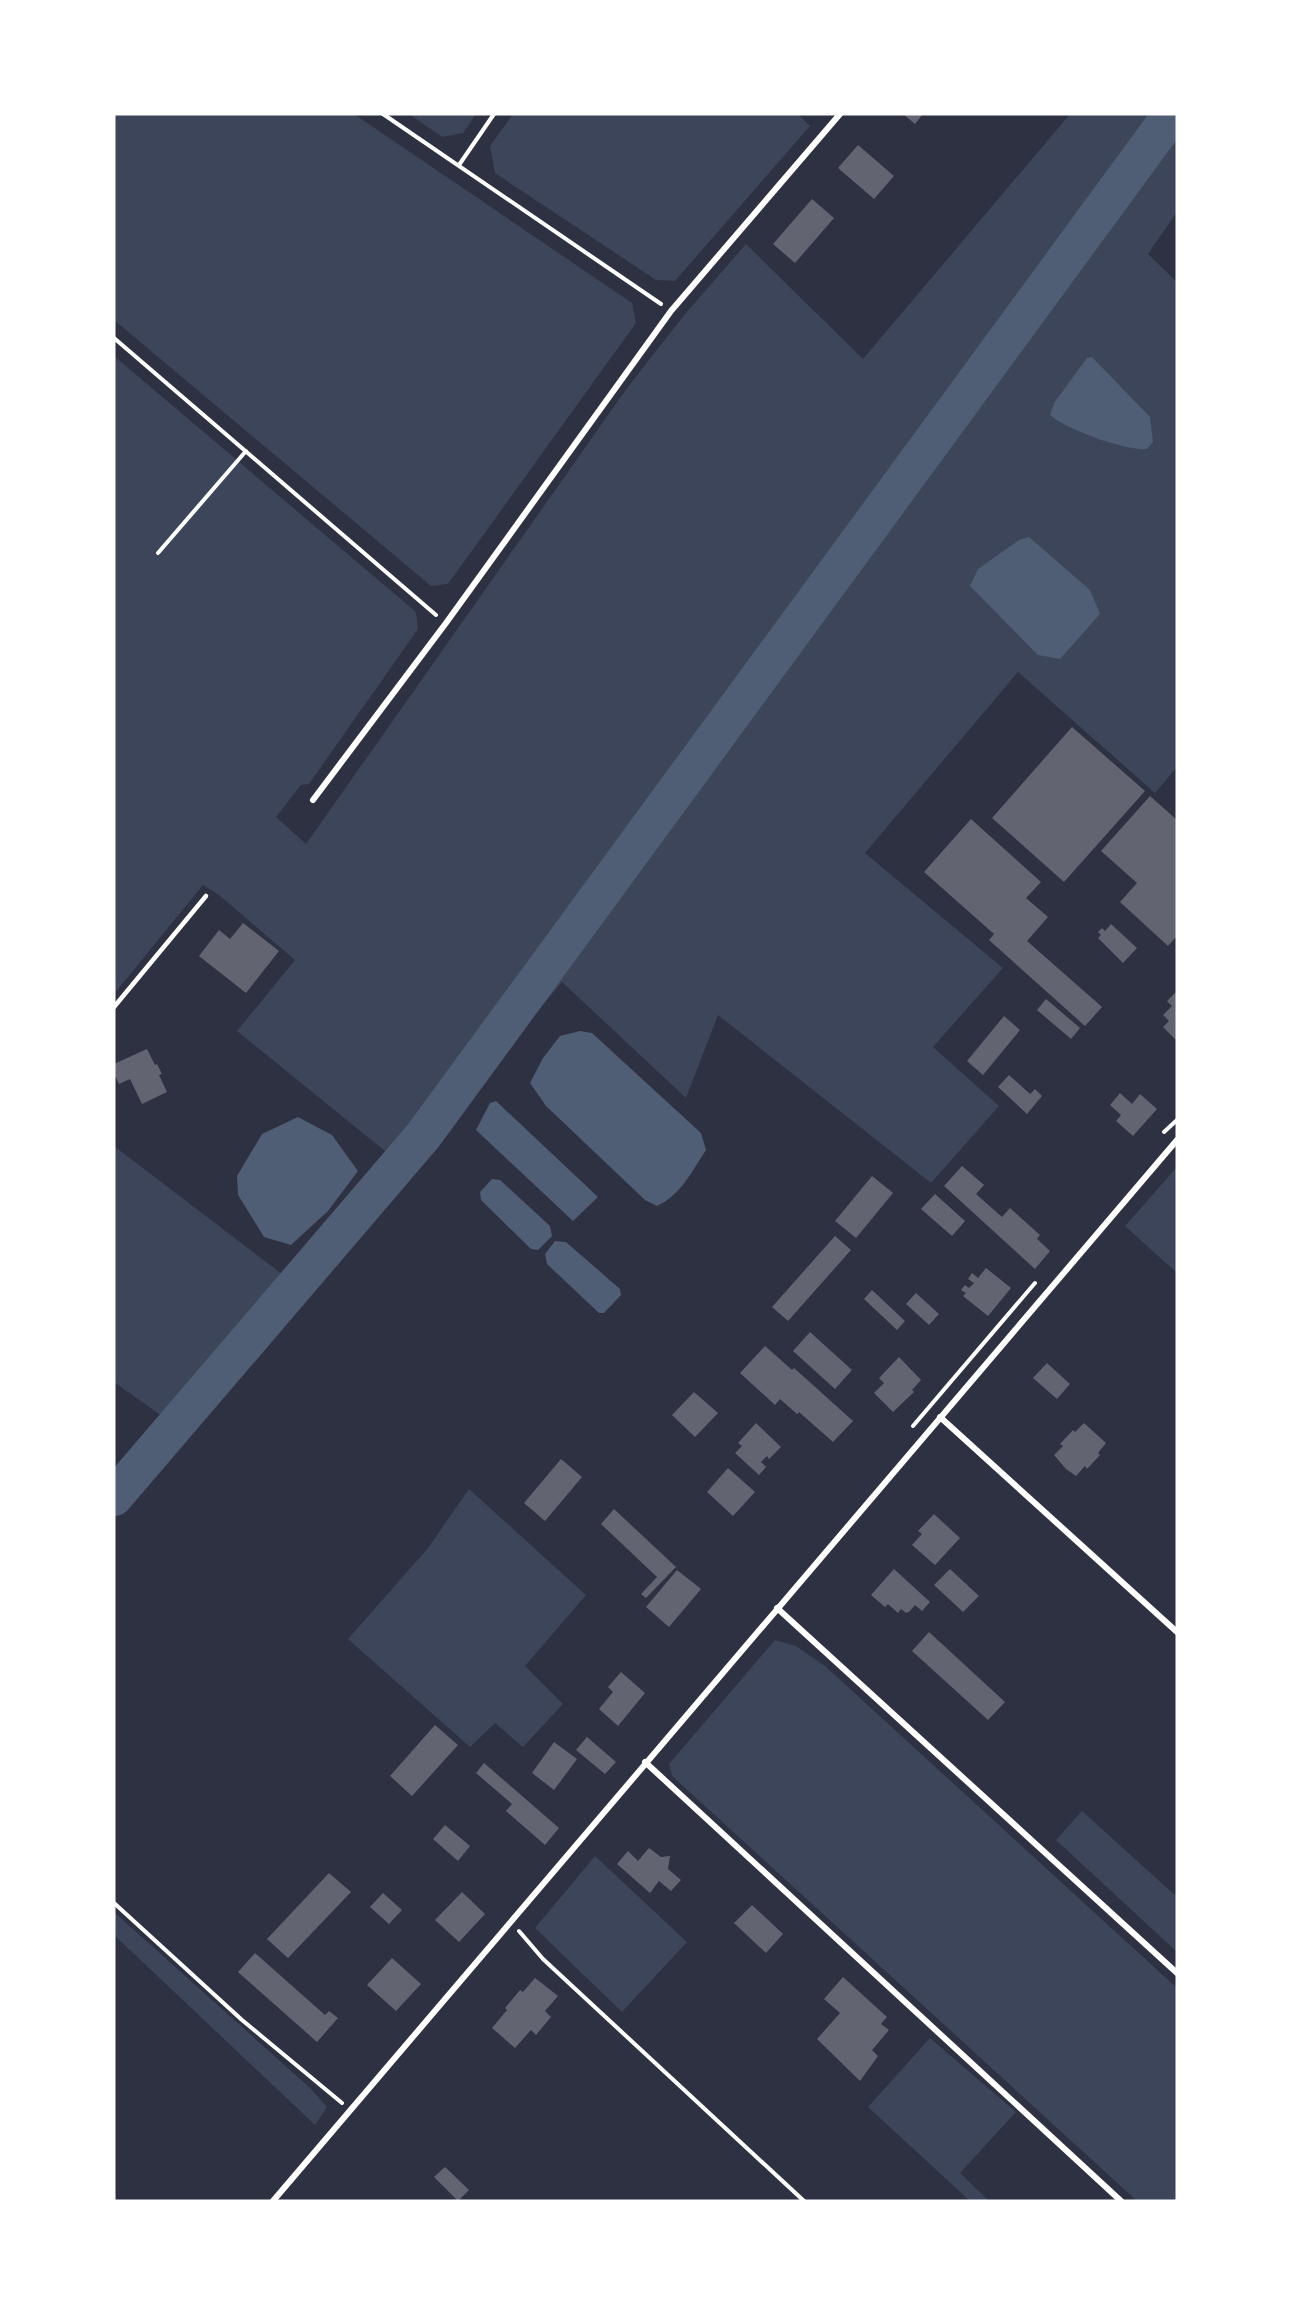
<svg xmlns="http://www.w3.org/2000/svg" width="1291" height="2315" font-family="Signika,sans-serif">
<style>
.green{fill:#3c4559}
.water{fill:#4f5d75}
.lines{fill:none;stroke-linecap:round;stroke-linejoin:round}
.river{stroke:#4f5d75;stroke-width:38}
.building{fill:#626471}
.path{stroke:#fff;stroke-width:4}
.service{stroke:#fff;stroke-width:4.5}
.minor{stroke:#fff;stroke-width:6}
</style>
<rect width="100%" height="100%" fill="#2d3142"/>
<path class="green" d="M 114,114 L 354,114 L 632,303 L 636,323 L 448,584 L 431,586 L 114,320 Z
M 409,114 L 476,114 L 463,133 L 442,137 Z
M 513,114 L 798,114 L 810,126 L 675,281 L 656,280 L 495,173 L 490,146 Z
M 1070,114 L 1177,114 L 1177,212 L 1148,254 L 1177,282 L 1177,767 L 1155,793 L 1018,672 L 865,853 L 1003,968 L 933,1047 L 999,1106 L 931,1183 L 718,1015 L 686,1098 L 562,982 L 422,1151 L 114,1512 L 114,1480 L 166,1419 L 114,1382 L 114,1146 L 286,1277 L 391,1156 L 237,1031 L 295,960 L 219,895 L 203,885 L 114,994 L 114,356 L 416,612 L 418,629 L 309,784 L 301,785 L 276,817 L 306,844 L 627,388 L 685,314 L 746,244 L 863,359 Z
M 1177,1167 L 1177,1273 L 1125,1226 Z
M 469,1489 L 586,1595 L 525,1666 L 563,1704 L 523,1747 L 495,1723 L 470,1747 L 348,1639 L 428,1548 Z
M 775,1640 L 796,1646 L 825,1666 L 1177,1988 L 1177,2201 L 1137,2201 L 672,1776 L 669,1764 Z
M 1082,1811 L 1177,1897 L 1177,1952 L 1056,1840 Z
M 595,1856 L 687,1942 L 622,2012 L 535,1928 Z
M 114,1912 L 309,2087 L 327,2107 L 315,2125 L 114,1935 Z
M 930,2038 L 1016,2112 L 960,2173 L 989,2201 L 970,2201 L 868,2107 Z"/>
<path class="water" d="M 1092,357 L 1150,417 L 1153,442 L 1147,449 C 1126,451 1067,430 1050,415 L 1054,403 L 1087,358 Z
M 1029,537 L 1090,590 L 1100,614 L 1060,659 L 1038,655 L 970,586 L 978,569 L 1019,540 Z
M 580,1031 L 592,1033 L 701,1133 L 706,1150 C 692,1171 681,1195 657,1206 L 645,1200 L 546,1106 L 530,1083 L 543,1058 L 560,1036 Z
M 496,1101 L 598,1197 L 573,1221 L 476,1130 L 490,1103 Z
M 298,1117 L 332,1135 L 358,1171 L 328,1211 L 291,1245 L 264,1237 L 238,1195 L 237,1176 L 262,1134 Z
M 492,1179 L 500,1180 L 550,1226 L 552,1236 L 538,1250 L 531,1249 L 481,1200 L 480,1192 Z
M 555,1241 L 566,1242 L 620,1289 L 621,1295 L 604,1313 L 599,1313 L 547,1264 L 545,1254 Z"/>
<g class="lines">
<path class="river" d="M 114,1497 L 423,1136 L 1172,114"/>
</g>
<path class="building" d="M 903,114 L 923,114 L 915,124 Z
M 858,145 L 894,176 L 874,199 L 838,168 Z
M 812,199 L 834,218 L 795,263 L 773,244 Z
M 1072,727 L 1145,791 L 1064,882 L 992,818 Z
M 1150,796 L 1177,820 L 1177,936 L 1168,946 L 1120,902 L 1137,883 L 1101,851 Z
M 971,819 L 1041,882 L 1026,898 L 1048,917 L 1027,941 L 1102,1007 L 1085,1026 L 989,940 L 994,934 L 924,872 Z
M 243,923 L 279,951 L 246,993 L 199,956 L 219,930 L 230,939 Z
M 1111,924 L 1137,948 L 1123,963 L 1098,938 L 1101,935 L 1098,932 L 1102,928 L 1105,931 Z
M 1177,991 L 1177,1041 L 1163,1027 L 1169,1021 L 1163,1015 L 1172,1006 L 1167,1001 Z
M 1046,999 L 1080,1028 L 1071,1039 L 1037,1010 Z
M 1004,1016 L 1020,1030 L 983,1075 L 967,1061 Z
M 147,1049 L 155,1065 L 157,1064 L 162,1074 L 159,1075 L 167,1092 L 142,1104 L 130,1079 L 119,1084 L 114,1073 L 114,1064 Z
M 1009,1075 L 1030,1094 L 1035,1089 L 1042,1096 L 1027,1114 L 998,1087 Z
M 1120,1093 L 1132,1104 L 1140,1094 L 1157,1109 L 1133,1136 L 1116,1121 L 1121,1115 L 1110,1105 Z
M 962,1166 L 984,1185 L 976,1194 L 1002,1217 L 1010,1208 L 1040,1235 L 1037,1239 L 1050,1251 L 1035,1269 L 944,1186 Z
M 872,1176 L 893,1193 L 856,1238 L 835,1221 Z
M 935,1194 L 965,1221 L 952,1236 L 921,1209 Z
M 835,1236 L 851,1250 L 788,1321 L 772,1307 Z
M 986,1268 L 1011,1288 L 988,1316 L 963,1296 L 966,1293 L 961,1290 L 965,1285 L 969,1288 L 974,1283 L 968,1279 L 972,1273 L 978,1278 Z
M 872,1290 L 905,1321 L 897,1330 L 864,1299 Z
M 916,1293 L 939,1314 L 929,1325 L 906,1304 Z
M 810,1332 L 852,1370 L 835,1389 L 793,1351 Z
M 765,1346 L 792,1370 L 794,1368 L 853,1421 L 833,1442 L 799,1412 L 797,1414 L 780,1399 L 775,1405 L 740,1373 Z
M 899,1357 L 921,1380 L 912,1390 L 914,1392 L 893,1412 L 874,1393 L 884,1383 L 879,1378 Z
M 1047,1363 L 1070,1384 L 1057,1399 L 1033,1378 Z
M 694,1392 L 718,1413 L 695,1437 L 672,1415 Z
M 756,1423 L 781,1447 L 769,1459 L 767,1456 L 761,1462 L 766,1467 L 759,1475 L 735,1453 L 742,1446 L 738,1443 Z
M 1084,1423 L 1106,1443 L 1098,1453 L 1100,1455 L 1087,1469 L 1085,1466 L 1076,1476 L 1066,1469 L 1054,1455 L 1063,1446 L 1060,1444 L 1073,1430 L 1075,1432 Z
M 561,1459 L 582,1477 L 545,1521 L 524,1503 Z
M 728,1468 L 755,1492 L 733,1516 L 707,1492 Z
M 614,1509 L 676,1567 L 646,1598 L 641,1594 L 657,1577 L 601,1524 Z
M 934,1514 L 960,1538 L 935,1565 L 912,1545 L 922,1534 L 918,1531 Z
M 894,1569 L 930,1602 L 922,1611 L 915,1605 L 910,1611 L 906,1613 L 901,1609 L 898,1613 L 888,1604 L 885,1607 L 871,1595 Z
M 950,1569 L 979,1596 L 963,1612 L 934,1585 Z
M 677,1570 L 701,1589 L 669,1627 L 646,1607 Z
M 929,1632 L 1005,1702 L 988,1720 L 912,1651 Z
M 621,1672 L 645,1693 L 618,1726 L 599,1709 L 613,1692 L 608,1687 Z
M 435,1725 L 458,1745 L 412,1796 L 390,1776 Z
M 587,1737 L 616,1762 L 605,1774 L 576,1750 Z
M 554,1742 L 577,1759 L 554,1790 L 532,1773 Z
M 484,1763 L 559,1828 L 545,1845 L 506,1811 L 512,1804 L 476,1773 Z
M 445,1825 L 470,1846 L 458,1861 L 433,1839 Z
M 649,1848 L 661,1857 L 670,1856 L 668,1869 L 681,1880 L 671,1891 L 659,1881 L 650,1893 L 617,1864 L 628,1851 L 638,1861 Z
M 329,1873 L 351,1892 L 288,1958 L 267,1939 Z
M 462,1892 L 485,1914 L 459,1942 L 435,1920 Z
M 383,1893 L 402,1910 L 389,1924 L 370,1907 Z
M 752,1905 L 783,1934 L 766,1953 L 734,1923 Z
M 255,1953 L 325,2015 L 329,2011 L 338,2018 L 317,2042 L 238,1972 Z
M 392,1958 L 421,1984 L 396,2011 L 367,1985 Z
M 843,1977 L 887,2017 L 881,2024 L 889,2030 L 872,2050 L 878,2056 L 860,2081 L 817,2039 L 840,2013 L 824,1999 Z
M 535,1978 L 558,1996 L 545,2011 L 551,2017 L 536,2035 L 531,2030 L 515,2048 L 492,2028 L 507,2010 L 505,2008 L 520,1990 L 523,1992 Z
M 445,2167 L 469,2190 L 458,2201 L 434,2177 Z"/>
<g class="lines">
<path class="path" d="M 383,114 L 661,304
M 459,165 L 494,114
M 114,338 L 436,615
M 158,553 L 246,451
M 1164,1132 L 1177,1120
M 913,1426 L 1035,1283
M 114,1903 L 242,2020 L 342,2103
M 519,1931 L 543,1959 L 804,2201"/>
<path class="service" d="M 114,1007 L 206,896"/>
<path class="minor" d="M 313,800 L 446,623 L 671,311 L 840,114
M 940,1417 L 1177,1632
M 777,1608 L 1177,1973
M 645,1762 L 1121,2201
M 273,2201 L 1177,1140"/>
</g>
<rect width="1291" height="2315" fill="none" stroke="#ffffff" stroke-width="231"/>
</svg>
